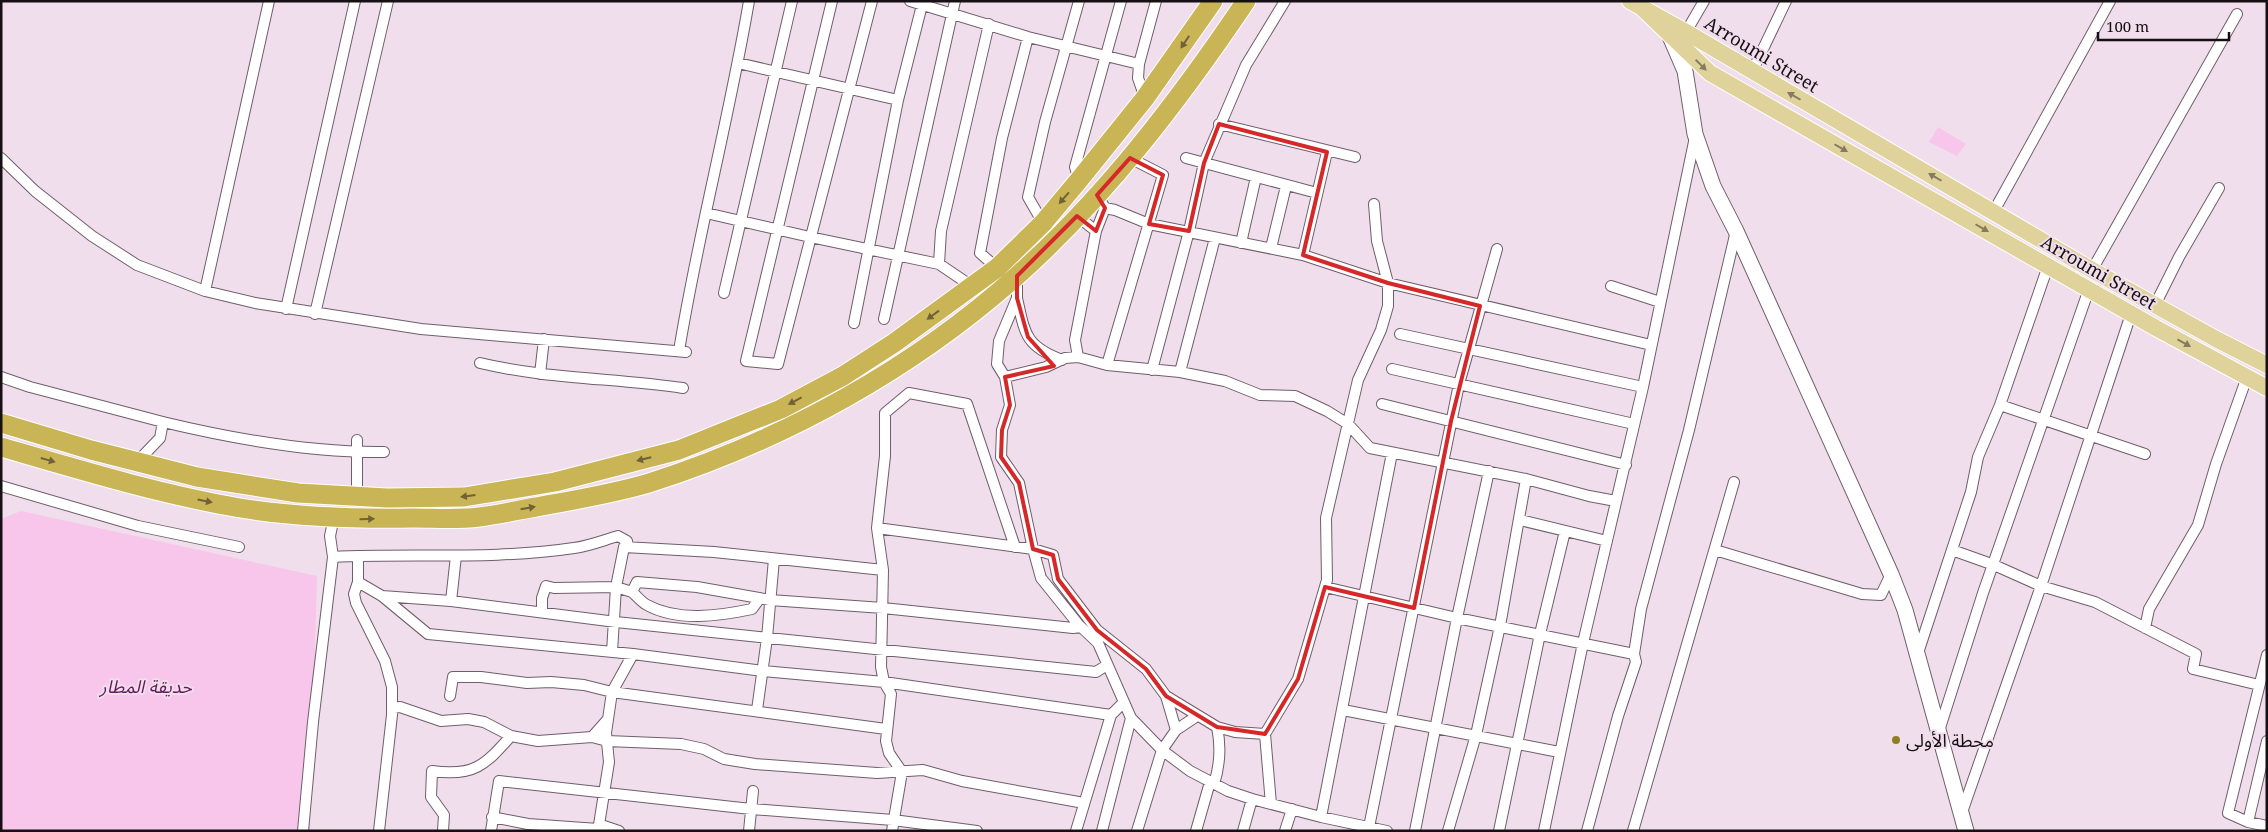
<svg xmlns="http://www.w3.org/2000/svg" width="2268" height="832" font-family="'Noto Serif','Noto Sans Arabic',serif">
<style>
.green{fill:#f8c5eb}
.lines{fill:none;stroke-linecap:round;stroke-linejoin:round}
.street-casing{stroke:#6f5e6a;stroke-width:12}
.secondary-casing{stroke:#6f5e6a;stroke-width:17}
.primary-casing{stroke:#fff;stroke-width:18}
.highway-casing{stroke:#fff;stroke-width:21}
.street{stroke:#fff;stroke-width:10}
.secondary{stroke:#fff;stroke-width:15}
.primary{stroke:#dfd29a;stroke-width:16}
.highway{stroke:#c9b456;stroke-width:19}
.oneway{fill:#706236}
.oneway2{fill:#857b5e}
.marked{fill:none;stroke:#d62828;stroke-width:4;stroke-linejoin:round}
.poi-dot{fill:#8f7d23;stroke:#f1deec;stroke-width:2}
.labels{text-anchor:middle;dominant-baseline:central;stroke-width:4;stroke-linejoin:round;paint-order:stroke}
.street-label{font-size:18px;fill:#161015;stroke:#f1deec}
.park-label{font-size:18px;font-style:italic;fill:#651a58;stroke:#f1deec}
.poi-label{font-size:18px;fill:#161015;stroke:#f1deec;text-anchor:start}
</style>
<rect width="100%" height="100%" fill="#f1deec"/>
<path class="green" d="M 1938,127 L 1966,144 L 1957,156 L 1929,142 Z
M 21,511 L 317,576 L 310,831 L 1,831 L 1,519 Z"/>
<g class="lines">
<g class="street-casing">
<path id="street" d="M 832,1 L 746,361 L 778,364 L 872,1
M 910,1 L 1028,37 L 1139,64
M 1686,32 L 1704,1
M 738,63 L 898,100
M 1752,72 L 1786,1
M 1145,98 L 1138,78 L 1139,64 L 1156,1
M 1219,124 L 1355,157
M 1,158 L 35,191 L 92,236 L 137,265 L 205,291 L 255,303 L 421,329 L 686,352
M 1186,158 L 1317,193
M 1079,180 L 1075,167 L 1121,1
M 1097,195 L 1105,208 L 1115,210 L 1149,224 L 1303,255 L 1388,283 L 1651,345
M 1994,211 L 2110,1
M 706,213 L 810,237 L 939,264 L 973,287
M 1077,216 L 1096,231 L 1075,340 L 1078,357
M 1043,223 L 1028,197 L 1045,122 L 1079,1
M 1096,231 L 1105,208
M 1241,243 L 1256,177
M 1271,248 L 1286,186
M 1303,255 L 1327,152
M 939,264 L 941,231 L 989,24
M 997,268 L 980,253 L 1002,138 L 1028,37
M 2092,270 L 2237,14
M 1017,276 L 1017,298 L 999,341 L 997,364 L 1005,377 L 1010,405 L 1002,430 L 1001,457 L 1019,483 L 1033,549 L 1041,578 L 1078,624 L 1098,643 L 1131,718 L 1162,750 L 1190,771 L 1228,791 L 1252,799 L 1321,817 L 1387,831
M 1611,286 L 1660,302
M 205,291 L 269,1
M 724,293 L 792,1
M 1017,298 C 1025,334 1025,346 1062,360
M 2155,305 L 2179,257 L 2219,188
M 286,309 L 355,1
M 315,314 L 388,1
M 884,319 L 955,1
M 854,323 L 898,100 L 923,1
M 1400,334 L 1643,387
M 679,351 C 698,234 729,119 749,1
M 480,363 C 547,379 615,378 683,388
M 1107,365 L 1163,175 L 1130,158
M 1392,369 L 1634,424
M 1152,370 L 1189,231 L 1204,163 L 1246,65 L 1285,1
M 1180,372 L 1215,238
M 540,374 L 544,339
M 1,377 L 30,387 L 163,422
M 1005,377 L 1046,367 L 1065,358 L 1078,357 L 1107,365 L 1180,372 L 1225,381 L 1260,395 L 1295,396 L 1327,411 L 1348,424 L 1370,448 L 1526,479 L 1589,496 L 1616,501
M 1382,404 L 1626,465
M 2000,405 L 2145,454
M 137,462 L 160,438 L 163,422 C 234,439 310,453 384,452
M 1,486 L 138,526 L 239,547
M 357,496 L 357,440
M 334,517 L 330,536 L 333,557 C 413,553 494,560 574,548 C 589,546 604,540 618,536 L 627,541 L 628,547
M 1520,520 L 1607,541
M 877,528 L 1033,549 L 1053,555 L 1058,579 L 1097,630 L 1146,669 L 1166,696 L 1217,727 L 1235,732 L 1265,734
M 1715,550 L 1862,594 L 1881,595 L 1891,574
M 1952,550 L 1994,565 L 2041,586 L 2095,602 L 2196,654 L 2193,669 L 2259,685
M 358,556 L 358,582 L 382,596 L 451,601 L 616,622 L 1096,672 L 1107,665
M 358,582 L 354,594 L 356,603 L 385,661 L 392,687 L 392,715 L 379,831
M 1325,587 L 1457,618 L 1634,654
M 632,592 C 637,596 641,602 647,605 C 678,622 719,616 752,609 L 760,598
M 382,596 L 428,634 L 633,654 L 763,671 L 884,682 L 1111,715
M 451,601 L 456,556
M 542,611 L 542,598 L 546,586 L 554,588 L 616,587 L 632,592 L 637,582 L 697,587 L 770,600 L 883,608 L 1073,628 L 1081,627
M 2145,628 L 2149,609 L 2198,525 L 2216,464 L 2247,377
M 612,652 L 616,587 L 624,547 L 714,552 L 883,570
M 2267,655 L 2228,813 L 2248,822 L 2267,826
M 1917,656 L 1971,492 L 1978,457 L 2000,405 L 2048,266
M 450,696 L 453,677 L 481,677 L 527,683 L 551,682 L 584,685 L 612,692 L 886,729
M 1166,696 L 1176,730
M 392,708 L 400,707 L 441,721 L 468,719 L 484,722 L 511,736 L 538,741 L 592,737 L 607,741 L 681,744 L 704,749 L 724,759 L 755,764 L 877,773 L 923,770 L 962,781 L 1084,803
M 757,710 L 767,638 L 774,559
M 1343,710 L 1559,752
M 1939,731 L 1983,593 L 2089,289
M 592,737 L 608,719
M 1214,784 C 1220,765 1221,746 1217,727
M 1271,804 L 1265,734 L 1298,679 L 1327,580 L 1326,518 L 1358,380 L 1381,330 L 1388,306 L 1388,283 L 1377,241 L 1374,204
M 1961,815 L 2041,586 L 2131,314
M 492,817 L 528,824 L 598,829 L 604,826 L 619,831
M 1321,817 L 1392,453
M 2248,822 L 2267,741
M 1369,827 L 1459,384 L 1497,249
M 303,831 L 313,722 L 333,557
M 443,831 L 444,815 L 431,797 L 432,771 C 474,777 485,765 511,736
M 491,831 L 499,781 L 751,809 L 893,820 L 977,831
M 598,831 L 609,762 L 606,733 L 612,692 L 633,654
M 749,831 L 753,791
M 892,831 L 902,772 L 889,753 L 886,741 L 891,694 L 884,682 L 881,667 L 883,570 L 877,528 L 885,456 L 885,413 L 909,393 L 967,404 L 1015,547
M 1076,831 L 1111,715 L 1123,703
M 1102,831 L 1131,718
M 1137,831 L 1162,750 L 1176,730 L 1197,716
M 1196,831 L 1210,782
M 1243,831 L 1252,799
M 1285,831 L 1292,809
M 1415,831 L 1457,618 L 1489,471
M 1448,831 L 1476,735 L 1500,626 L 1526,479
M 1499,831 L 1540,634 L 1565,531
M 1544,831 L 1583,643 L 1643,387 L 1695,137
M 1587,831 L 1618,716 L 1636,662 L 1634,654 L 1641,609 L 1689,430 L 1736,231
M 1633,831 L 1734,482"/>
</g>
<g class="secondary-casing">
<path id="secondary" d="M 1669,34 L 1685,71 L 1695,134 L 1713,186 L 1736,231 L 1891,574 L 1905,610 L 1966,831"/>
</g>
<g class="primary-casing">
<path id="primary" d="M 1630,1 L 1686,32 L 2092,270 L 2216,339 L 2267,365
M 1641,7 L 1710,73 L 2156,328 L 2267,388"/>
</g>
<g class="highway-casing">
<path id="highway" d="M 1,423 L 91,450 L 197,477 L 298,493 L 387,498 L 464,497 L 555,482 L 679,450 L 781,409 L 843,376 L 894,343 L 997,268 L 1043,223 L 1079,180 L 1145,98 L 1213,1
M 1,447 C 80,470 159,494 240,508 C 297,517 356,519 413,518 C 435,518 457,520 479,517 C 498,515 517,510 536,507 C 574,500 612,494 649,483 C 784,440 913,369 1019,274 C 1107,195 1180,99 1246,1"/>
</g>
<use href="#street" class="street"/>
<use href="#secondary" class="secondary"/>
<use href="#primary" class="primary"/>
<use href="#highway" class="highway"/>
</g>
<defs><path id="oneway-solid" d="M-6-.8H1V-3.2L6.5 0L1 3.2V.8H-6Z" transform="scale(1.25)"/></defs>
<g class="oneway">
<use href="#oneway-solid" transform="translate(1185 42) rotate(124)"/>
<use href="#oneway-solid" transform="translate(1064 198) rotate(131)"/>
<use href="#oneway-solid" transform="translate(933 315) rotate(144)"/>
<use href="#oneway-solid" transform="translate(795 401) rotate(152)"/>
<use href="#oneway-solid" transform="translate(644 459) rotate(166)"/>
<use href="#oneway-solid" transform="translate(48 460) rotate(16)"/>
<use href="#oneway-solid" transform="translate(468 496) rotate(173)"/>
<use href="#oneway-solid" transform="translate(205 501) rotate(11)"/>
<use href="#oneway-solid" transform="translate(528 508) rotate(-10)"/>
<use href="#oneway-solid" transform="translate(367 519) rotate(-1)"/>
</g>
<g class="oneway2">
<use href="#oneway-solid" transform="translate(1701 65) rotate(44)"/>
<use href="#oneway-solid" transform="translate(1794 96) rotate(-150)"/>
<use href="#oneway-solid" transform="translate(1841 148) rotate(30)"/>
<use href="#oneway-solid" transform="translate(1935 177) rotate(-150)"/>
<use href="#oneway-solid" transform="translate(1982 228) rotate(30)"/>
<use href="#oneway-solid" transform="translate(2184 343) rotate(29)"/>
</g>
<path class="marked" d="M 1219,124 L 1327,152 L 1303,255 L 1388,283 L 1480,306 L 1451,421 L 1414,608 L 1325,587 L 1298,679 L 1265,734 L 1217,727 L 1166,696 L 1146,669 L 1097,630 L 1058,579 L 1053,555 L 1033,549 L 1019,483 L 1001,457 L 1002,430 L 1010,405 L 1005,377 L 1054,366 L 1028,337 L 1017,298 L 1017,276 L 1077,216 L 1096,231 L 1105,208 L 1097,195 L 1130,158 L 1163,175 L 1149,224 L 1189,231 L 1204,163 Z"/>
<circle class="poi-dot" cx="1896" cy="740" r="5"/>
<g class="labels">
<g class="street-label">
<text transform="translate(1762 54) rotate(31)">Arroumi Street</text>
<text transform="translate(2099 272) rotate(30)">Arroumi Street</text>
</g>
<g class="park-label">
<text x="146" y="686">حديقة المطار</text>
</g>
<g class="poi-label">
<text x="1906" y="740">محطة الأولى</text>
</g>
</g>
<rect width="2268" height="832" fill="none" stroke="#161015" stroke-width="5"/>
<path d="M2098 32v8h131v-8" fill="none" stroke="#161015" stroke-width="2.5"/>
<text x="2106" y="32" font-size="15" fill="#161015" stroke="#f1deec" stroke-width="4" paint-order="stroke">100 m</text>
</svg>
